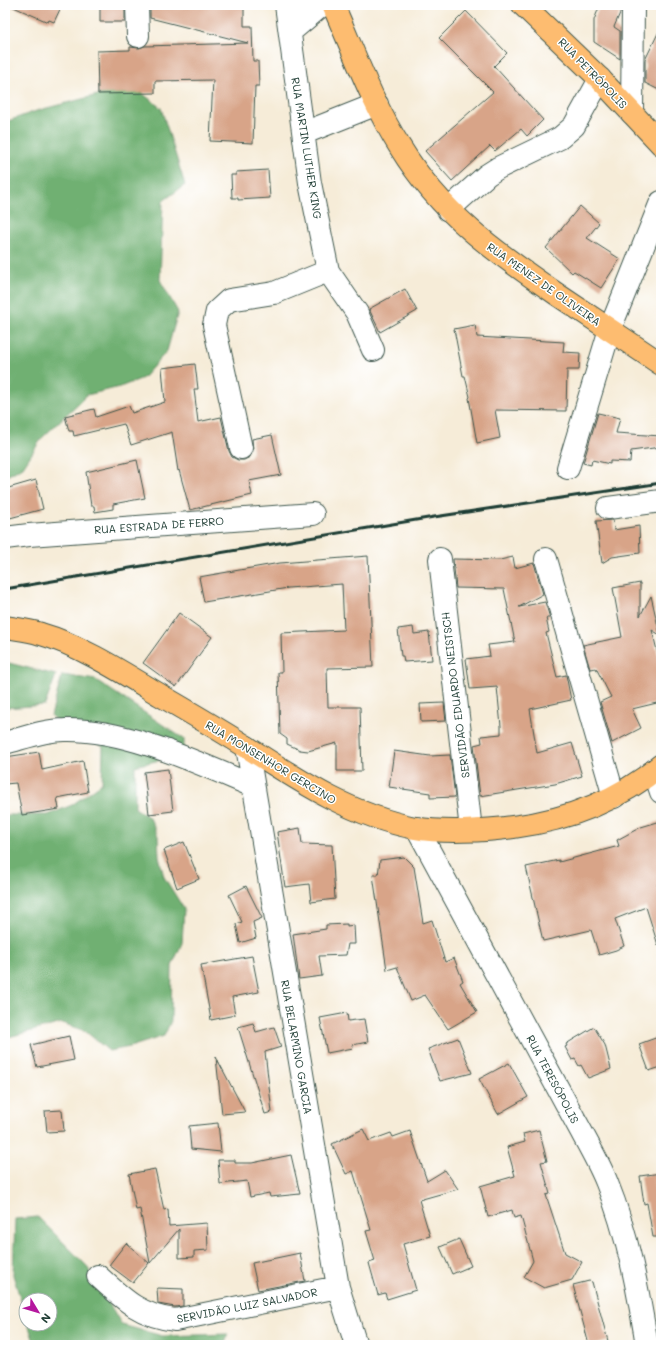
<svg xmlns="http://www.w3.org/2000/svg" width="666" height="1350" font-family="Mali,sans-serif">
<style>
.forest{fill:#70b072;stroke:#487653}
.building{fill:#d8a488}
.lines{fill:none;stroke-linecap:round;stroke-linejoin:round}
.minor-casing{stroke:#3f574d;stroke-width:24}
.major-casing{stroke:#3f574d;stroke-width:24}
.minor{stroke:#fff;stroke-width:22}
.major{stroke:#fdbc6f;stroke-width:22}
.rail{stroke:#1f3d34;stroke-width:3}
.labels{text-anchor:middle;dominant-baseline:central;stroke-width:3;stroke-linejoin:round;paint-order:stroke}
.street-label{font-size:11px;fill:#1f3d34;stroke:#fff}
</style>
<rect width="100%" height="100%" fill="#fff"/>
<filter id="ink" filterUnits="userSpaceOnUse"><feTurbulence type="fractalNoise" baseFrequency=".025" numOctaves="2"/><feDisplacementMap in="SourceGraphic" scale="8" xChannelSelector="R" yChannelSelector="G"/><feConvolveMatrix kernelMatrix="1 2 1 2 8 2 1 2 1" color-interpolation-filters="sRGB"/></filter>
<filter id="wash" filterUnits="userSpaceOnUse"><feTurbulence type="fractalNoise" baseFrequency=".012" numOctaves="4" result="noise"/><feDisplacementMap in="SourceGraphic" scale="16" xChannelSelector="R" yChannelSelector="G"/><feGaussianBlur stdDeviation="0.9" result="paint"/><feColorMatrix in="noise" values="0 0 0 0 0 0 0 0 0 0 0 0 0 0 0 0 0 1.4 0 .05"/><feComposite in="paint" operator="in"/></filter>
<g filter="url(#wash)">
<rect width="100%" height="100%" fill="#f6ecd8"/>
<path class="forest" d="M 133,86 L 161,108 L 185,185 L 163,201 L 160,280 L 178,312 L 167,351 L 143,378 L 120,387 L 87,395 L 42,438 L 23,467 L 5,477 L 5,122 L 39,110 Z
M 5,662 L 56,675 L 45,705 L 5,708 Z
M 62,675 L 96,680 L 184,739 L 184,752 L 168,758 L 135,766 L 135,808 L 150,818 L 158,836 L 159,857 L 164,877 L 184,909 L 182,943 L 172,966 L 171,1021 L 164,1036 L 130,1047 L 109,1051 L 85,1031 L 62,1023 L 5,1038 L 5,815 L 48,815 L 72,805 L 102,783 L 103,746 L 68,730 L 51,716 Z
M 38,1217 L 86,1265 L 122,1325 L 163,1336 L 228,1334 L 224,1345 L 35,1345 L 28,1324 L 50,1324 L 50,1300 L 26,1300 L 26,1317 L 13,1275 L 15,1219 Z"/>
<g id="blocks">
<path class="building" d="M 9,5 L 62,5 L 54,22 L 49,20 L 48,22 Z
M 122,5 L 125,5 L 125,22 L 100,22 L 100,6 Z
M 150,5 L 244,5 L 244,26 L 252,26 L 253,61 L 258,61 L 259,86 L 255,86 L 253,143 L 210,141 L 213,80 L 155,81 L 155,93 L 98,94 L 97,51 L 130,50 L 130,47 L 139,48 L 145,46 L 248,43 L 150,18 Z
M 600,5 L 620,5 L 620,13 L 614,27 L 620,31 L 620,59 L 594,42 L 594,20 Z
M 466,11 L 507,53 L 494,66 L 543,120 L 527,136 L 521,129 L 495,151 L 490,146 L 452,181 L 425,151 L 493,92 L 439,38 Z
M 661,27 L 661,91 L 645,83 L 645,60 Z
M 268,170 L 270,198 L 238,200 L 238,198 L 232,198 L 231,175 L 236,175 L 236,172 Z
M 580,206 L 599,223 L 587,238 L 620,259 L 601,288 L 574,271 L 572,273 L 546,248 Z
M 405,289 L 417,311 L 380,332 L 369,309 Z
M 475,325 L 477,337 L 564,342 L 563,352 L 580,353 L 579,370 L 567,370 L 566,411 L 495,410 L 500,438 L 477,443 L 469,398 L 470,397 L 465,376 L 463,376 L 454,329 Z
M 195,364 L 198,389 L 194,389 L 198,422 L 221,417 L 229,451 L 232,457 L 238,460 L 244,460 L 250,457 L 253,451 L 252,439 L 272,435 L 281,475 L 249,481 L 252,495 L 190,510 L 179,470 L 178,471 L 172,432 L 131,445 L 124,424 L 74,436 L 73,431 L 69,431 L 65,416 L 94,409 L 96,417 L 129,406 L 132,413 L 165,402 L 162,368 Z
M 598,413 L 620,418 L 616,433 L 661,436 L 661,447 L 631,451 L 630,462 L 610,461 L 610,464 L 592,460 L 591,465 L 583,463 Z
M 137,460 L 145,498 L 113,504 L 113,509 L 95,512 L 94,506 L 91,506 L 86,472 Z
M 36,480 L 43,509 L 10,518 L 5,498 L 5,489 Z
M 613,520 L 614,530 L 639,526 L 640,553 L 612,557 L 602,563 L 596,521 Z
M 368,556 L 373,667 L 327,668 L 328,707 L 360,707 L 362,771 L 337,771 L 337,743 L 308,751 L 300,750 L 287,744 L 287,739 L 280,734 L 278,672 L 282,672 L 281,633 L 344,630 L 342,584 L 288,588 L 204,602 L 199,577 L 280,563 Z
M 513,557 L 515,568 L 534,563 L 543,594 L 519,607 L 545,602 L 550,618 L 546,618 L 549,632 L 546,633 L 557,677 L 566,675 L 571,700 L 530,709 L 537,753 L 572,743 L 582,776 L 555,784 L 480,796 L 474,745 L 482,743 L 481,736 L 501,734 L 501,726 L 497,687 L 470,689 L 466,659 L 490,656 L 488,645 L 515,642 L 504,589 L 456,588 L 453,559 L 500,560 Z
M 640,583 L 640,616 L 651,596 L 660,635 L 652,630 L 661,667 L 661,702 L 632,709 L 641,728 L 612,743 L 600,702 L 611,697 L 596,668 L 590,669 L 583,645 L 622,637 L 613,588 Z
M 179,613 L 212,637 L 176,687 L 143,663 Z
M 413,627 L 414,634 L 429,632 L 432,660 L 404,662 L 403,656 L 401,656 L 398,629 Z
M 444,703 L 446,721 L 421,722 L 420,704 Z
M 394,751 L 430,756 L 450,755 L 455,797 L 430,798 L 430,793 L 389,787 Z
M 39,752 L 42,770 L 83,761 L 88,792 L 57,798 L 59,809 L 22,815 L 16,783 L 5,784 L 5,757 Z
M 168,769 L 173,811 L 149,814 L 144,772 Z
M 661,821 L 661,883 L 657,884 L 661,896 L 661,944 L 658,945 L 646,907 L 615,919 L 624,946 L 616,950 L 599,955 L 591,930 L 543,941 L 526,867 L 559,860 L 559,862 L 619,846 L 617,840 L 641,827 Z
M 300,828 L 302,844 L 332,845 L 335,899 L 311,902 L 309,884 L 285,887 L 277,832 Z
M 184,842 L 199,879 L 177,888 L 164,850 Z
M 404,857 L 414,867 L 423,923 L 432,920 L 445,962 L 454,958 L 463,981 L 460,983 L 477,1012 L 448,1029 L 425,995 L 411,1001 L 397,967 L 387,970 L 373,875 L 378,875 L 380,860 Z
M 246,886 L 262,918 L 253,922 L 256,938 L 240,943 L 236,924 L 242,922 L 229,895 Z
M 347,924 L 347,926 L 354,925 L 355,944 L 348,944 L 346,955 L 319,956 L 322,976 L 299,979 L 293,934 L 326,929 L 326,925 Z
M 252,956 L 259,992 L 232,997 L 235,1015 L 211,1020 L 201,965 Z
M 347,1013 L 348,1021 L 364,1019 L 368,1042 L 352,1045 L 353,1048 L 327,1053 L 320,1018 Z
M 253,1023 L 256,1032 L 274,1027 L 281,1047 L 265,1052 L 272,1112 L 265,1114 L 238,1027 Z
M 594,1027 L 605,1045 L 611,1069 L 588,1078 L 581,1065 L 579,1066 L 575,1059 L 572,1060 L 565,1047 L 567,1046 L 566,1044 Z
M 69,1036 L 74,1060 L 37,1067 L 31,1045 Z
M 661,1036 L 661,1067 L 649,1071 L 639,1044 Z
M 458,1038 L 472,1073 L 440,1081 L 428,1049 Z
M 216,1057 L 245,1112 L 222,1114 Z
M 509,1063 L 528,1097 L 498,1114 L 479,1079 Z
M 62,1110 L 64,1131 L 47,1132 L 45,1111 Z
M 218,1123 L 221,1152 L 191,1149 L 189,1126 Z
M 363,1129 L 369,1141 L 391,1133 L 393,1137 L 410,1131 L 427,1181 L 445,1170 L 458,1189 L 419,1200 L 430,1236 L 403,1244 L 416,1290 L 387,1299 L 385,1293 L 378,1295 L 369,1263 L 375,1261 L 366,1231 L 371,1230 L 353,1171 L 346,1174 L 332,1144 Z
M 539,1130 L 547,1161 L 541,1162 L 550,1194 L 546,1195 L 565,1253 L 582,1262 L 572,1280 L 544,1288 L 524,1277 L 533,1261 L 521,1216 L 514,1218 L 512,1210 L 488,1217 L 480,1186 L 515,1176 L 507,1147 L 525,1142 L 523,1134 Z
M 291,1155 L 300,1194 L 270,1197 L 269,1193 L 250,1197 L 247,1181 L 220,1184 L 218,1160 L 235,1160 L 235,1163 L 252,1163 Z
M 155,1169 L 164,1210 L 168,1209 L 169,1226 L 207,1223 L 208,1250 L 194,1251 L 194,1257 L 179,1258 L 179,1229 L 150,1263 L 140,1209 L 136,1210 L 129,1174 Z
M 661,1173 L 661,1237 L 653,1237 L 647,1203 L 644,1204 L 640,1176 Z
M 459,1239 L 471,1266 L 452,1274 L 440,1247 Z
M 126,1243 L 149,1263 L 133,1283 L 109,1265 Z
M 300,1253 L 305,1281 L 258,1290 L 252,1263 Z
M 589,1281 L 592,1282 L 608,1341 L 595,1345 L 589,1345 L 573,1285 Z
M 157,1288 L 183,1289 L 183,1306 L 175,1307 L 158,1304 Z"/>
</g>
</g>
<g filter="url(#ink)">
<use href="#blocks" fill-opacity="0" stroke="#3f574d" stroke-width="1"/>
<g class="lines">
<g class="minor-casing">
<path id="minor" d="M 137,5 L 138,36
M 286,5 L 310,183 L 328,271 L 357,313 L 373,350
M 290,32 L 322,5
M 632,113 L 633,5
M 304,133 L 377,104
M 448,210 L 487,175 L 498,168 L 560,138 L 574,126 L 600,79
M 241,448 L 214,325 L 217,311 L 229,300 L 274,293 L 328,271
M 568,468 L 610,329 L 661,202
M 608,508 L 661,501
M 5,538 L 29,535 L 313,514
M 440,559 L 471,830
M 546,559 L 614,797
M 5,743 C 24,738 44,730 64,730 C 125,728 198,763 253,786
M 247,747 L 338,1287 L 356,1345
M 654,771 L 661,792
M 417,828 L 581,1131 C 590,1148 600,1165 607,1183 C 628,1235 638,1290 647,1345
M 98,1276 C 123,1299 140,1316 175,1320 L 338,1287"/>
</g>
<g class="major-casing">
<path id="major" d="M 333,5 C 354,52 372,103 400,147 C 441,214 495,252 558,295 C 592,318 627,341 661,364
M 523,5 L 600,79 L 661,144
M 5,627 C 17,629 29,630 41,634 C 80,645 125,674 160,695 C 191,713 222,731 253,751 C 304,784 354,816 415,828 C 442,833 485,831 513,827 C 567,820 618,801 661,765"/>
</g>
<use href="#minor" class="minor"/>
<use href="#major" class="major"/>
<path class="rail" d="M 5,589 L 434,517 L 661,483"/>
</g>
</g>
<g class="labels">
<g class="street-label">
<text transform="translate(593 73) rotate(46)">RUA PETRÓPOLIS</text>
<text transform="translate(307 148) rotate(81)">RUA MARTIN LUTHER KING</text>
<text transform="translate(544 284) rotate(35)">RUA MENEZ DE OLIVEIRA</text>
<text transform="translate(159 525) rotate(-4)">RUA ESTRADA DE FERRO</text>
<text transform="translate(455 695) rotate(-97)">SERVIDÃO EDUARDO NEISTSCH</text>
<text transform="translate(271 762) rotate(31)">RUA MONSENHOR GERCINO</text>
<text transform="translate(297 1047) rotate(80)">RUA BELARMINO GARCIA</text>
<text transform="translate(553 1079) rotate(62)">RUA TERESÓPOLIS</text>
<text transform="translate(247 1305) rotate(-11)">SERVIDÃO LUIZ SALVADOR</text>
</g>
</g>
<rect width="666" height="1350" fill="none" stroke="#fff" stroke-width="20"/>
<g transform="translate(38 1312) rotate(128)"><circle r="19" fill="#ffffff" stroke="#a5b1ae"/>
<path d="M0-3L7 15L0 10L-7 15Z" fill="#b5179e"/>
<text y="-6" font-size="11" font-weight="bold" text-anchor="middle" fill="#1f3d34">N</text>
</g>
</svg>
